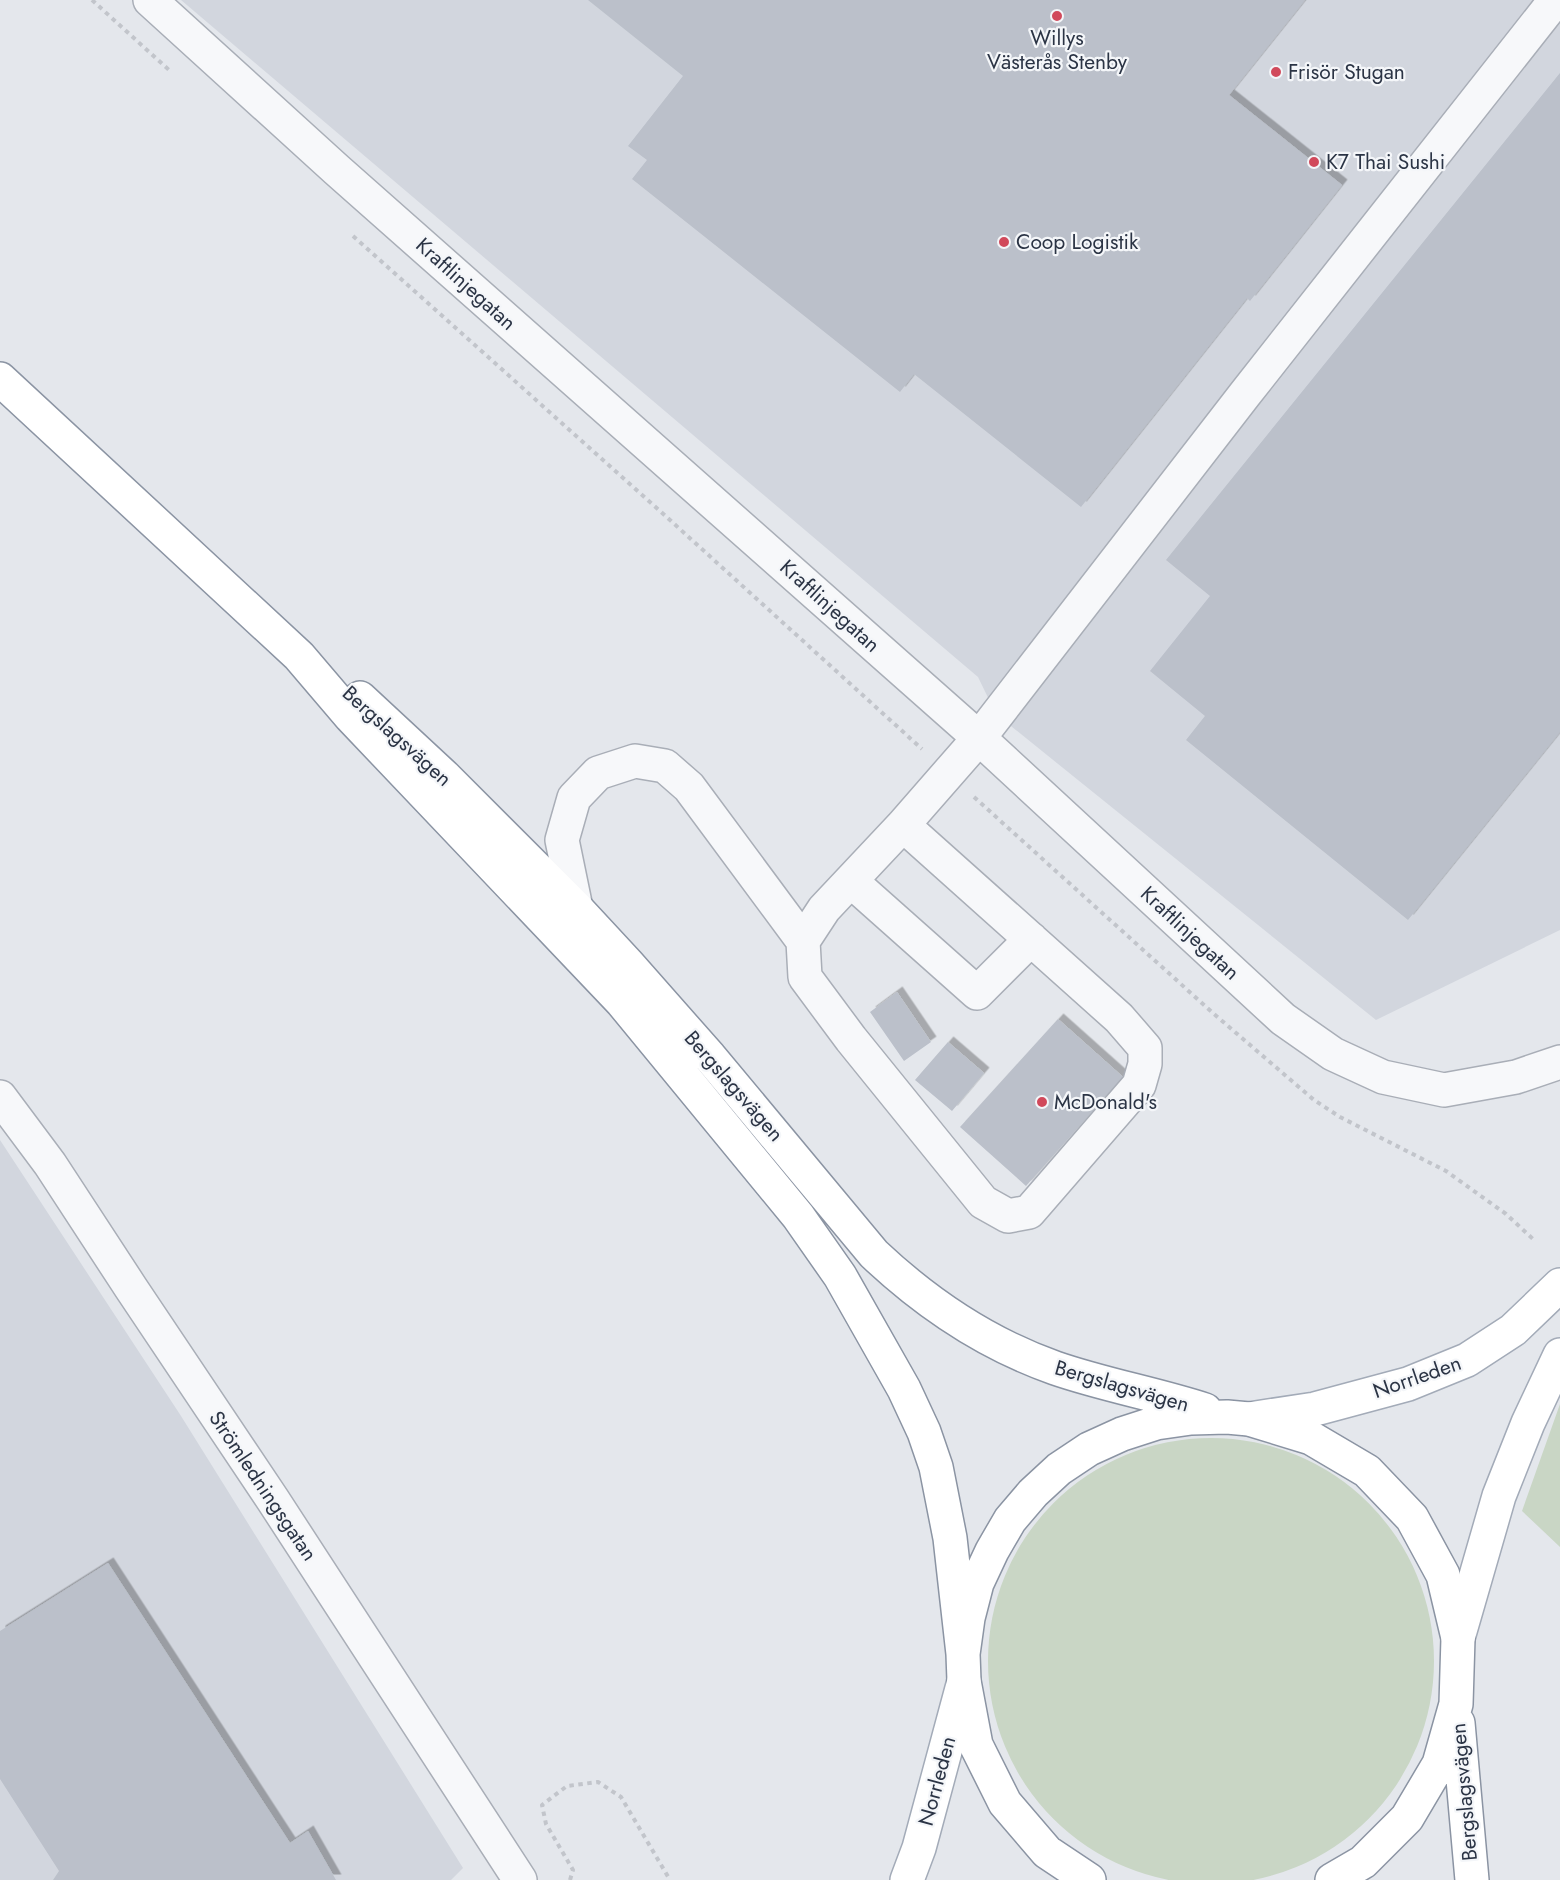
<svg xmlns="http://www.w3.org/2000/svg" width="1560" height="1880" font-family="Jost,sans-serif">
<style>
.built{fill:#d2d6de}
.green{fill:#c9d6c5}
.building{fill:#bbc0ca;filter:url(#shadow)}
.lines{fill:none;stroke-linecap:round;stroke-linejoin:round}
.minor-casing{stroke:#a9aeb7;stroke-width:36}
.major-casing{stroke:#a3abb8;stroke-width:36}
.highway-casing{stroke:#8b94a3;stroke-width:36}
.path{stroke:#c2c5cb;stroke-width:4;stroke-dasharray:4.5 4.5;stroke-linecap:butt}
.minor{stroke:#f7f8fa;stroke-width:33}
.major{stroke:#fff;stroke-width:33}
.highway{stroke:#fff;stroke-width:33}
.poi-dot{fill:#d1495b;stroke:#f4f6f9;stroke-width:2}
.labels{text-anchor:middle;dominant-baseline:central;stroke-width:4.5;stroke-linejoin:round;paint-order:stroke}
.poi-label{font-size:21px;fill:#2b3445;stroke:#f4f6f9;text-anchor:start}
.street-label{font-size:21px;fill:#2b3445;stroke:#f4f6f9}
</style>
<defs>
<filter id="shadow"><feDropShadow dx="5.5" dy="-5.5" stdDeviation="0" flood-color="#0004"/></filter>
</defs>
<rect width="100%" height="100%" fill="#e4e7ec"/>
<path class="built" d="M 181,0 L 1560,0 L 1560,930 L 1376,1020 L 996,714 L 978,677 Z
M 0,1140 L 181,1416 L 463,1868 L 451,1880 L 0,1880 Z"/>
<path class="green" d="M 1560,1404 L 1560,1547 L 1522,1511 Z
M988 1661a223 223 0 1 1 446 0a223 223 0 1 1-446 0Z"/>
<path class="building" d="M 588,0 L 1305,0 L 1229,95 L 1342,185 L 1250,301 L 1247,298 L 1081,507 L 914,374 L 900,392 L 632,179 L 647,160 L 628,146 L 683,76 Z
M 1560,73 L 1560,732 L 1408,920 L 1186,740 L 1205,716 L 1150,671 L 1210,596 L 1166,560 Z
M 897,992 L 931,1042 L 904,1061 L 870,1012 Z
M 1058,1019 L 1123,1077 L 1026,1186 L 960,1127 Z
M 948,1042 L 984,1073 L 952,1111 L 915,1080 Z
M 108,1563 L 290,1843 L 308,1831 L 336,1880 L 53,1880 L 59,1871 L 0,1779 L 0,1631 Z"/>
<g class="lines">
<g class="minor-casing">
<path id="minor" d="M 150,0 L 337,170 L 979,738 L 1283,1019 L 1333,1054 L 1383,1077 L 1444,1090 L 1516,1077 L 1560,1062
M 851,881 L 977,993 L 1031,939
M 576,908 L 562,840 L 574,798 L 598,773 L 635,761 L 665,766 L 689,787 L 803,941
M 803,941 L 824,909 L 903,825 L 979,738 L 1245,394 L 1553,3 L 1554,0
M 803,941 L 805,977 L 851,1039 L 983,1202 L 1008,1216 L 1029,1212 L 1139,1085 L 1145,1064 L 1145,1048 L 1119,1018 L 903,825
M 0,1097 L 50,1164 L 131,1288 L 273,1500 L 520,1880"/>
</g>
<g class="major-casing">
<path id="major" d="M 1249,1419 L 1315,1409 L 1408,1384 L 1467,1360 L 1513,1330 L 1560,1285
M 1458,1638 L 1499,1496 L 1528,1423 L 1560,1355
M 907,1880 L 919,1848 L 964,1681"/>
</g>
<g class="highway-casing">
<path id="highway" d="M 0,379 L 299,656 L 351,717 L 622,1002 L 798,1216 L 840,1276 L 904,1389 L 924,1432 L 936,1467 L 950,1538 L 963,1654
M 360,698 L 444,776 L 576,908 L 627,963 L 710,1057 L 874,1254 C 926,1303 987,1344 1055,1368 C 1104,1385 1156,1394 1205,1410
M 1458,1723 L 1472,1880
M 1089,1880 L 1047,1852 L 1005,1803 L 976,1745 L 964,1681 L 963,1654 L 968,1618 L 977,1583 L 992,1551 L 1010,1520 L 1033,1493 L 1059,1469 L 1089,1449 L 1122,1434 L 1156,1423 L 1191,1418 L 1227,1417 L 1249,1419 L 1311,1438 L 1367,1471 L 1412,1518 L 1443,1575 L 1458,1638 L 1456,1704 L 1439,1764 L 1407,1818 L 1363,1862 L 1332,1880"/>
</g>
<path class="path" d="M 92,0 L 169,70
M 353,236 L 660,511 L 922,749
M 974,797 L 1214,1014 L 1314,1100 L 1340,1117 L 1446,1171 L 1506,1214 L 1534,1240
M 570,1880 L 573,1870 L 546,1824 L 542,1805 L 567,1786 L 598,1782 L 621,1797 L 670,1880"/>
<use href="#minor" class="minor"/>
<use href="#major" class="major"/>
<use href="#highway" class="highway"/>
</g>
<g class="poi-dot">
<circle cx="1057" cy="16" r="6"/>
<circle cx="1276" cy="72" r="6"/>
<circle cx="1314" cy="162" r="6"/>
<circle cx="1004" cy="242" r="6"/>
<circle cx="1042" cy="1102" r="6"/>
</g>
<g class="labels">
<g class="poi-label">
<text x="1057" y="38" text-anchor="middle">Willys<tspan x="1057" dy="24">Västerås Stenby</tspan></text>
<text x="1288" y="72">Frisör Stugan</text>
<text x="1326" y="162">K7 Thai Sushi</text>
<text x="1016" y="242">Coop Logistik</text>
<text x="1054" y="1102">McDonald's</text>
</g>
<g class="street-label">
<text transform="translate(466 284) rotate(42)">Kraftlinjegatan</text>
<text transform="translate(830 606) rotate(42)">Kraftlinjegatan</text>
<text transform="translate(397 736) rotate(42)">Bergslagsvägen</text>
<text transform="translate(1190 933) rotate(43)">Kraftlinjegatan</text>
<text transform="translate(734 1086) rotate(49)">Bergslagsvägen</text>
<text transform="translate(1417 1377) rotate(-19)">Norrleden</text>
<text transform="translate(1122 1386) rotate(16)">Bergslagsvägen</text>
<text transform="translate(263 1486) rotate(56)">Strömledningsgatan</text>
<text transform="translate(937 1781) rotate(-75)">Norrleden</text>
<text transform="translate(1464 1792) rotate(-95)">Bergslagsvägen</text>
</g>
</g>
</svg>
